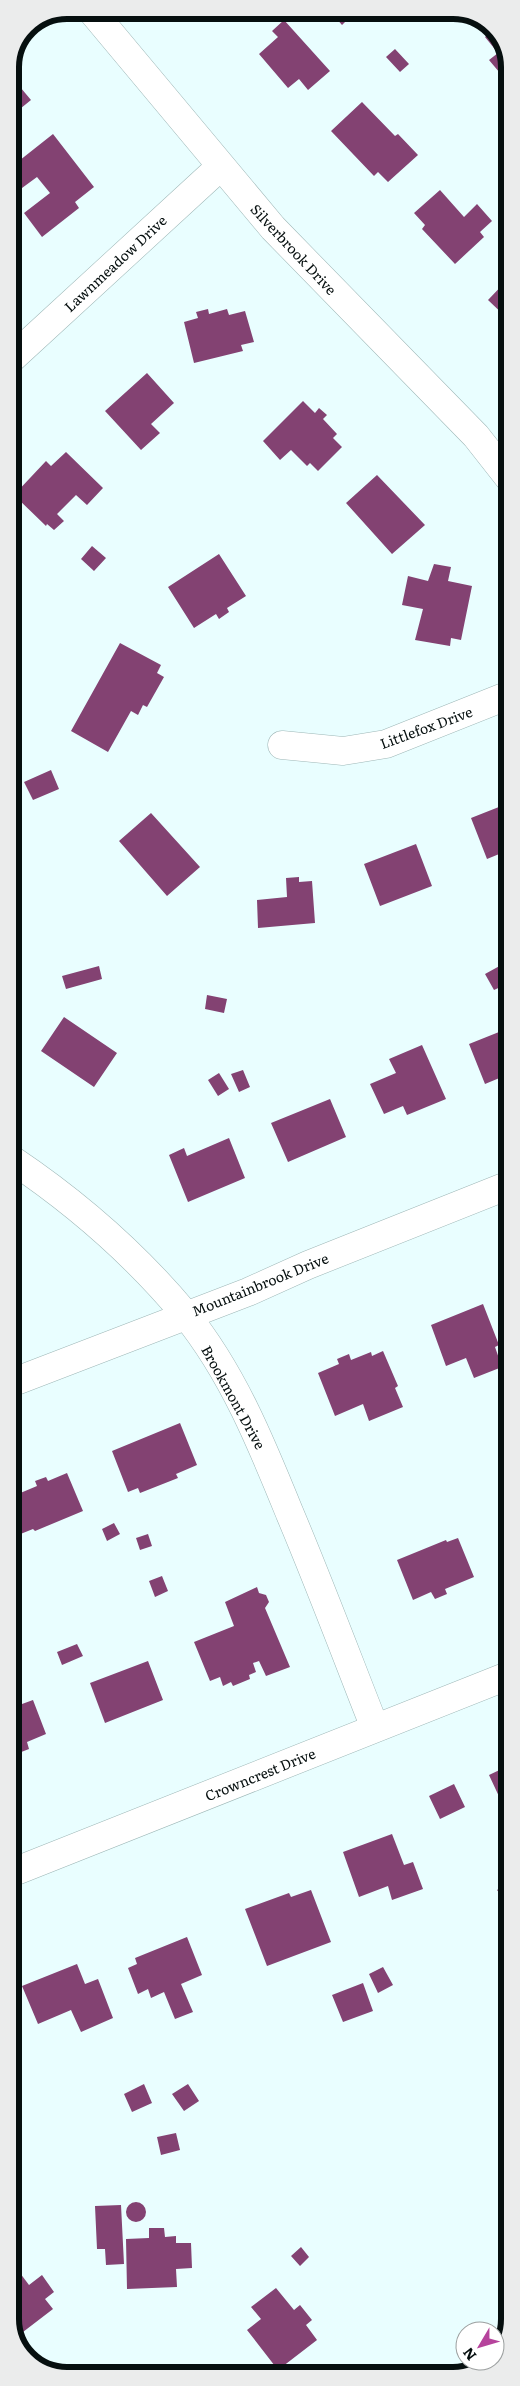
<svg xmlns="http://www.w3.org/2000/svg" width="520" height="2386" font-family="Literata,serif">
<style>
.building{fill:#834272}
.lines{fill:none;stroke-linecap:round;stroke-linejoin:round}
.minor-casing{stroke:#9eb7b7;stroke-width:29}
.minor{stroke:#fff;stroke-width:28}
.labels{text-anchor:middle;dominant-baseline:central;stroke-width:5;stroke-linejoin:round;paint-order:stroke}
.street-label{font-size:14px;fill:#060f0f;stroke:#fff}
.rim{fill:none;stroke:#060f0f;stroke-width:6}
</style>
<rect width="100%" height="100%" fill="#e9feff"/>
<path class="building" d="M 329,10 L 357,10 L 342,25 Z
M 284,20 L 330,71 L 308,90 L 299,79 L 288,88 L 259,54 L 278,37 L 272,31 Z
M 494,29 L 509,56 L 509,76 L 505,79 L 489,60 L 498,53 L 485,37 Z
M 395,49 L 409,64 L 400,72 L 386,57 Z
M 10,75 L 31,100 L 10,117 Z
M 362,102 L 395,136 L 398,134 L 418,155 L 388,182 L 378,172 L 374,176 L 331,131 Z
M 53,134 L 94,187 L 75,202 L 79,208 L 42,237 L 24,213 L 50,193 L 37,177 L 22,188 L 10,172 L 10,168 Z
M 440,190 L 464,217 L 477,204 L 492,221 L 480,232 L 484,237 L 455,264 L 422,229 L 425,225 L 414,213 Z
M 509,278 L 509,320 L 488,300 Z
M 208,309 L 209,314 L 227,309 L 229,315 L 245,311 L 254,342 L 241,345 L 243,351 L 194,363 L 184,322 L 198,318 L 196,312 Z
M 147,373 L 174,403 L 151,424 L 160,433 L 141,450 L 105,411 Z
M 303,401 L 315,413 L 319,408 L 327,415 L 323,419 L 337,434 L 333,438 L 342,447 L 318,471 L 310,463 L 307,466 L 291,450 L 280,460 L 263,441 Z
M 66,452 L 103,488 L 87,505 L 76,495 L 57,514 L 64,521 L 54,530 L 47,524 L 46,526 L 14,495 L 46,461 L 51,466 Z
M 377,475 L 425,525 L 392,554 L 346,503 Z
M 92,546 L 106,558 L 94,571 L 81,559 Z
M 219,554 L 246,596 L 227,608 L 229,612 L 219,619 L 216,614 L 194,628 L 168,587 Z
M 434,564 L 451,567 L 448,581 L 472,586 L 461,640 L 451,638 L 450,646 L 415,640 L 423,609 L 402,605 L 408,576 L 428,581 Z
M 120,643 L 161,665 L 157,673 L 164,677 L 147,707 L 143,705 L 138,715 L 131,711 L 108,752 L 71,731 Z
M 51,770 L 59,789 L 33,800 L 24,782 Z
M 509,803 L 509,850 L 487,859 L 471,818 Z
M 151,813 L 200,867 L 167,896 L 119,841 Z
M 416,844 L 432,886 L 380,906 L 364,864 Z
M 299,877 L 299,882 L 312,881 L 315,923 L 258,928 L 257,900 L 287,897 L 286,878 Z
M 505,963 L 509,971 L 509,983 L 494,990 L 485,974 Z
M 99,966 L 102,979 L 66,989 L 62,976 Z
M 10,977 L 17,980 L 10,994 Z
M 207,995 L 227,999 L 224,1013 L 205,1009 Z
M 64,1017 L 117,1053 L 94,1087 L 41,1051 Z
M 509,1028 L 509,1074 L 485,1084 L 469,1044 Z
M 422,1045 L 446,1099 L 407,1115 L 403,1106 L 384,1114 L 370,1084 L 396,1073 L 389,1059 Z
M 243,1070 L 250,1087 L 239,1092 L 231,1074 Z
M 219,1073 L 229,1089 L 218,1096 L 208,1080 Z
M 330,1099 L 346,1137 L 288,1162 L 271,1123 Z
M 229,1138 L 245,1178 L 188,1202 L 169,1155 L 184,1148 L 187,1156 Z
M 483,1304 L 499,1345 L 495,1347 L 502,1367 L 474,1378 L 466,1358 L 446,1366 L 431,1325 Z
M 383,1351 L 398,1386 L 395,1388 L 403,1407 L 369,1421 L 363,1404 L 335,1416 L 318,1373 L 339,1364 L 337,1359 L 349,1354 L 351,1360 L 371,1352 L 372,1356 Z
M 180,1423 L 197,1465 L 176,1474 L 178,1478 L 140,1493 L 138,1488 L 128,1492 L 112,1451 Z
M 67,1473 L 83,1511 L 35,1531 L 33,1529 L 18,1535 L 11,1515 L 11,1507 L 22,1502 L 18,1494 L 37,1486 L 35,1481 L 46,1477 L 48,1481 Z
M 114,1523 L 120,1534 L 107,1541 L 102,1529 Z
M 148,1534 L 152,1546 L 140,1550 L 136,1538 Z
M 458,1538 L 474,1577 L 445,1589 L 447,1594 L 435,1599 L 431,1592 L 413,1600 L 397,1560 L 446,1540 L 447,1542 Z
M 162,1576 L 168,1591 L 155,1597 L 149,1581 Z
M 257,1587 L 259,1593 L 266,1595 L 269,1602 L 265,1608 L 290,1667 L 266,1676 L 259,1661 L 253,1663 L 256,1672 L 249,1675 L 250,1679 L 233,1686 L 231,1682 L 223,1686 L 220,1677 L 210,1681 L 194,1642 L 234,1626 L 225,1602 Z
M 77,1644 L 83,1656 L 62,1665 L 57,1652 Z
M 148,1661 L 163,1700 L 105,1723 L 90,1683 Z
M 33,1700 L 46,1734 L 27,1742 L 29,1749 L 11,1756 L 11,1708 Z
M 510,1765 L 510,1820 L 489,1775 Z
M 454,1784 L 465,1807 L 440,1819 L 429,1796 Z
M 392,1834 L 404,1865 L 413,1862 L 423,1889 L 392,1900 L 388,1886 L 359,1897 L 343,1852 Z
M 510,1881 L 510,1906 L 497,1890 Z
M 311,1890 L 331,1942 L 267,1966 L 245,1909 L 289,1893 L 291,1897 Z
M 187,1937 L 202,1975 L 181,1984 L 193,2012 L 175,2019 L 164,1992 L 151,1998 L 148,1989 L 138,1994 L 128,1968 L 137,1964 L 135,1958 Z
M 77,1964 L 85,1984 L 98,1979 L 113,2018 L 81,2032 L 71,2010 L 38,2024 L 22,1986 Z
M 383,1967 L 393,1985 L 378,1993 L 369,1974 Z
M 363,1983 L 373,2011 L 343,2022 L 332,1995 Z
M 144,2084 L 152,2103 L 132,2112 L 124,2094 Z
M 188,2084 L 199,2101 L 184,2111 L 172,2094 Z
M 176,2133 L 180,2150 L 161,2155 L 157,2137 Z
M126 2212a10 10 0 1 1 20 0a10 10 0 1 1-20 0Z
M 121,2205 L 124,2264 L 106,2265 L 105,2249 L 97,2249 L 95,2206 Z
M 149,2228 L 164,2228 L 165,2237 L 176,2236 L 176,2243 L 191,2243 L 192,2268 L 176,2269 L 177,2287 L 127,2289 L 126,2239 L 149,2238 Z
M 301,2247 L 309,2257 L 300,2266 L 291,2256 Z
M 11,2261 L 29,2285 L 42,2275 L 54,2292 L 45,2299 L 53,2309 L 23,2332 L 19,2326 L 12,2332 L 11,2330 Z
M 276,2288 L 294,2310 L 300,2305 L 312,2320 L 306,2325 L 317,2340 L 278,2370 L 247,2330 L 261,2319 L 251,2307 Z"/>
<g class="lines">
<g class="minor-casing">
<path id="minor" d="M 91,10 L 273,228 L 476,436 L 509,478
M 10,360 L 221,166
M 282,745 L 343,751 L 386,744 L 509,695
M 11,1159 C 75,1202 135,1254 185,1314 C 233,1373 262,1445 290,1514 C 320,1585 347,1657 375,1728
M 11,1383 L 248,1292 L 308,1265 L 509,1185
M 11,1873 L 510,1675"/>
</g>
<use href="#minor" class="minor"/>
</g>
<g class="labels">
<g class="street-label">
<text transform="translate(294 249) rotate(47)">Silverbrook Drive</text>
<text transform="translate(115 263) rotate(-43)">Lawnmeadow Drive</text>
<text transform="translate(426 727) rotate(-20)">Littlefox Drive</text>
<text transform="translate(260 1284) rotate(-22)">Mountainbrook Drive</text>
<text transform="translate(234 1397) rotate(61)">Brookmont Drive</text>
<text transform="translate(260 1774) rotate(-22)">Crowncrest Drive</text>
</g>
</g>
<path d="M0 0H520V2386H0ZM67 19H453A48 48 0 0 1 501 67V2319A48 48 0 0 1 453 2367H67A48 48 0 0 1 19 2319V67A48 48 0 0 1 67 19Z" fill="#ebecec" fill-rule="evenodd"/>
<path class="rim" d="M67 19H453A48 48 0 0 1 501 67V2319A48 48 0 0 1 453 2367H67A48 48 0 0 1 19 2319V67A48 48 0 0 1 67 19Z"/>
<g transform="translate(480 2346) rotate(232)"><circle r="24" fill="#ffffff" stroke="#9b9f9f"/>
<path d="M0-4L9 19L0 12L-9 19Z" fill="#b6439c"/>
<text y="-8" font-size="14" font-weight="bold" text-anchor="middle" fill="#060f0f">N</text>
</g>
</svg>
